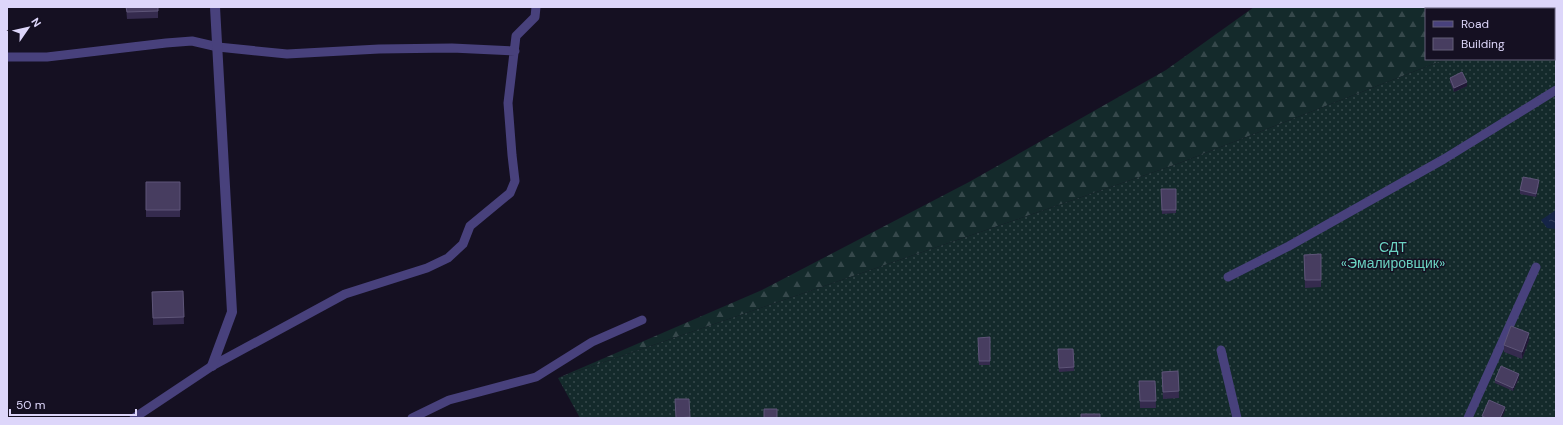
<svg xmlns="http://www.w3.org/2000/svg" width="1563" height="425" font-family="'DM Sans',sans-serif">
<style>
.forest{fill:url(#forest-firs)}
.garden{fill:url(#garden-dots)}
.water{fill:url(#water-ripples)}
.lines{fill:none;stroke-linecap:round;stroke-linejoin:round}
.lane{stroke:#48417c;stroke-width:9}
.street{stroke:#48417c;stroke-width:10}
.wall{fill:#352b4e}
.shaded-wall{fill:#201835}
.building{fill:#473d60;stroke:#5e5578}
.labels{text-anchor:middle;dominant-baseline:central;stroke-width:3;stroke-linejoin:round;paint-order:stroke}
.park-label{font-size:14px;fill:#6ad2c1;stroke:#151022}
</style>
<defs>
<pattern id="forest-firs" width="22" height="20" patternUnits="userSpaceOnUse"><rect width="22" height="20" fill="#142a2b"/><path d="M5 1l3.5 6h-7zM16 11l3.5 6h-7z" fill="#36484b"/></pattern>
<pattern id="garden-dots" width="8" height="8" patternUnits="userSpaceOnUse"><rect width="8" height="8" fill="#142a2b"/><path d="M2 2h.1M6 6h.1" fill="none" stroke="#36484b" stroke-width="1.8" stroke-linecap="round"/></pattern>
<pattern id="water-ripples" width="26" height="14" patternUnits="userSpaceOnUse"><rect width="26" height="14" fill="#152447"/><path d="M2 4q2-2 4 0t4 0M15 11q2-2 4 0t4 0" fill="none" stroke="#374362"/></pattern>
</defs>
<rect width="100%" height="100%" fill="#151022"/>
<path class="forest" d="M 1254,7 L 1525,7 L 1522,9 L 1426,9 L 1426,59 L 1446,59 L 1177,164 L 558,378 L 762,290 L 969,182 L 1166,70 Z"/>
<path class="garden" d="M 1525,7 L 1556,7 L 1556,418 L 580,418 L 558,378 L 1177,164 L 1446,59 L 1554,59 L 1554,9 L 1522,9 Z"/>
<path class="water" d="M 1556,210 L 1556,229 L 1547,228 L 1541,220 Z"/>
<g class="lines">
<path class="lane" d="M 7,57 L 47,57 L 166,43 L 192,41 L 218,47 L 287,54 L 379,49 L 452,48 L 515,51
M 1228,277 L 1289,246 L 1444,159 L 1556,90
M 1221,350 L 1237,418
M 134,418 L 212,366 L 345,294 L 427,268 L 448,258 L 463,244 L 470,226 L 510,193 L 515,181 L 512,155 L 508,103 L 516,36 L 535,17 L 536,7
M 412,418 L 449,400 L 536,377 L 592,342 L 642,320
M 1468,418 L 1536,267"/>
<path class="street" d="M 212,366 L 232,312 L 215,7"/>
</g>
<path class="wall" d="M 126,7 L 158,7 L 158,18 L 127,19 Z
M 1450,78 L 1467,86 L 1454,92 L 1450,82 Z
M 146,182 L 180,182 L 180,217 L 146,217 Z
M 1539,184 L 1536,197 L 1520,194 L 1520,190 Z
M 1161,189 L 1176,189 L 1176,213 L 1162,214 Z
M 1321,254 L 1321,287 L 1305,288 L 1304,255 Z
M 183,291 L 184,324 L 153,325 L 152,292 Z
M 990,337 L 990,365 L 979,365 L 978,338 Z
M 1529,340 L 1522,359 L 1504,352 L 1504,345 Z
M 1058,349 L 1073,349 L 1074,371 L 1059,372 Z
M 1178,371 L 1179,398 L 1163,399 L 1162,372 Z
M 1519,378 L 1513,391 L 1495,383 L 1495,380 Z
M 1139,381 L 1155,381 L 1156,408 L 1140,408 Z"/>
<path class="shaded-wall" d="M 1467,82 L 1467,86 L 1454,92 L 1454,88 Z
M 1539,180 L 1539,184 L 1536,197 L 1536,194 Z
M 1529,333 L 1529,340 L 1522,359 L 1522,352 Z
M 1519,374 L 1519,378 L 1513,391 L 1513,388 Z
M 1505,407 L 1505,411 L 1502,418 L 1500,418 Z"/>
<path class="building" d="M 126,7 L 158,7 L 158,11 L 127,12 Z
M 1462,72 L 1467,82 L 1454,88 L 1450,78 Z
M 1523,177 L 1539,180 L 1536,194 L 1520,190 Z
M 146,182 L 180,182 L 180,210 L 146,210 Z
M 1161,189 L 1176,189 L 1176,210 L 1162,210 Z
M 1321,254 L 1321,280 L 1305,280 L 1304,255 Z
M 183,291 L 184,317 L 153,318 L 152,292 Z
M 1511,326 L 1529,333 L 1522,352 L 1504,345 Z
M 990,337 L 990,361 L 979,361 L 978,338 Z
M 1058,349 L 1073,349 L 1074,367 L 1059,368 Z
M 1501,366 L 1519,374 L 1513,388 L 1495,380 Z
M 1178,371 L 1179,391 L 1163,392 L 1162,372 Z
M 1139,381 L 1155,381 L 1156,401 L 1140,401 Z
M 675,399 L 689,399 L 690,417 L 676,418 Z
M 1489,400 L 1505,407 L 1500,418 L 1486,418 L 1482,416 Z
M 764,409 L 777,409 L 777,418 L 764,418 Z
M 1081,414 L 1100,414 L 1100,418 L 1081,418 Z"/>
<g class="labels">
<g class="park-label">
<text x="1393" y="247">СДТ<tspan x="1393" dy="16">«Эмалировщик»</tspan></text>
</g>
</g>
<rect width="1563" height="425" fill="none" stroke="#ddd6fa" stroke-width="16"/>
<rect x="1425" y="8" width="130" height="52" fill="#151022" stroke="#655f78"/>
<rect x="1433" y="21" width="20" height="6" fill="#48417c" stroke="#655f78"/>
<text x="1461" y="28" font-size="12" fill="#ddd6fa">Road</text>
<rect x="1433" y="38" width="20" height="12" fill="#473d60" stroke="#655f78"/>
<text x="1461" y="48" font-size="12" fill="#ddd6fa">Building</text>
<g transform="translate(28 28) rotate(56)" stroke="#151022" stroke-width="3" paint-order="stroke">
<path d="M0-3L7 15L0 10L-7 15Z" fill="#ddd6fa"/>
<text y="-6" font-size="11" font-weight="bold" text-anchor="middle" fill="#ddd6fa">N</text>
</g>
<path d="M10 409v6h126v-6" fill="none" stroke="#ddd6fa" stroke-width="2"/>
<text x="16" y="409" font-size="12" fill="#ddd6fa" stroke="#151022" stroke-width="3" paint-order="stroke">50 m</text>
</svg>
